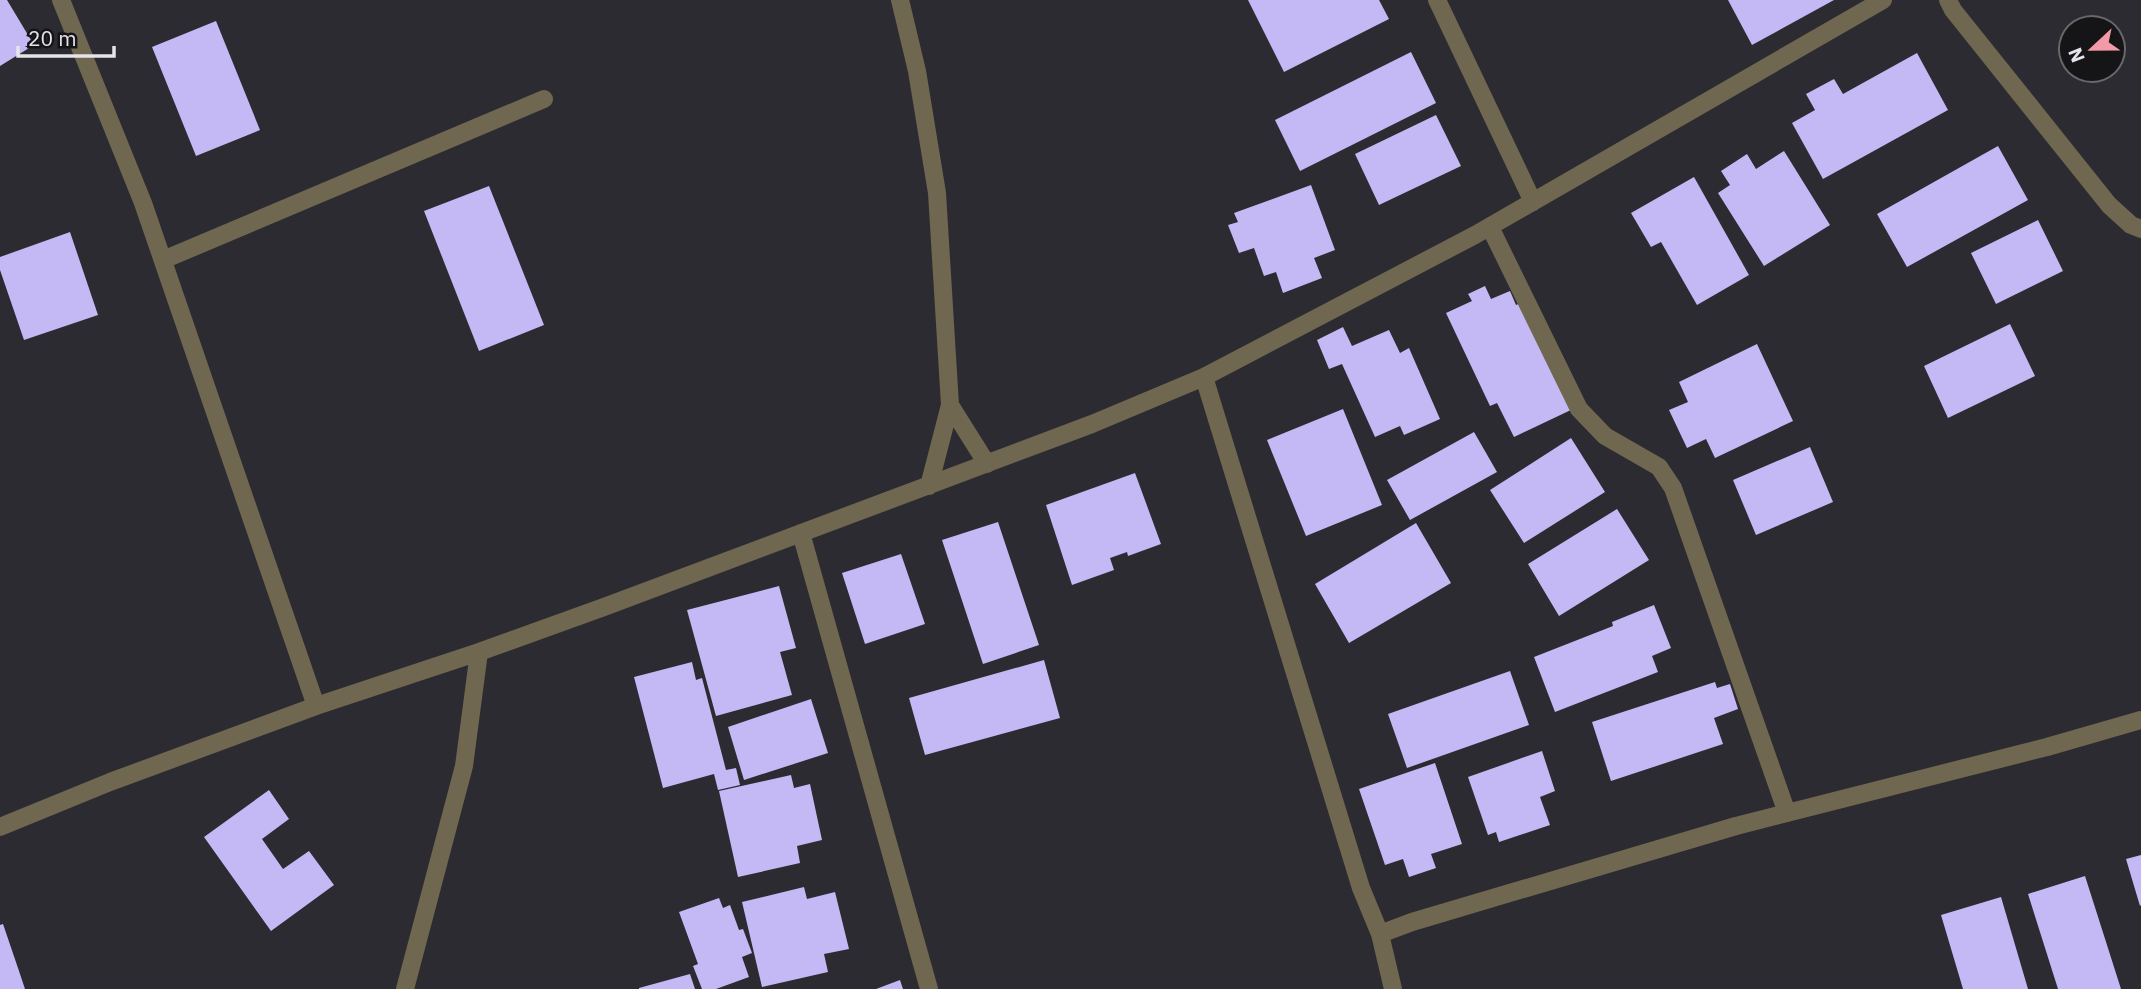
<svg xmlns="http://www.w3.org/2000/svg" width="2141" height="989" font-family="'IBM Plex Sans',sans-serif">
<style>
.building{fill:#c5b9f5}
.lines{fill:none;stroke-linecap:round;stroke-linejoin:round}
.street{stroke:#6f674f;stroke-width:18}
</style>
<rect width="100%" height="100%" fill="#2c2b32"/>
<path class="building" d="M 0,0 L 7,0 L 34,45 L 0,66 Z
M 1248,0 L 1379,0 L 1389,19 L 1284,72 Z
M 1728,0 L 1834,0 L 1752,45 Z
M 216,21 L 260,130 L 196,156 L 152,47 Z
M 1411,52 L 1436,103 L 1300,171 L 1275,120 Z
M 1917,53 L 1948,110 L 1823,179 L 1792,123 L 1815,110 L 1806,94 L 1834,79 L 1843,94 Z
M 1436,115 L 1461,166 L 1379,205 L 1355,154 Z
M 1998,146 L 2028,200 L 1907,267 L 1877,214 Z
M 1784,151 L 1830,225 L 1764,266 L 1718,193 L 1730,185 L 1721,171 L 1747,154 L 1756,169 Z
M 1694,177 L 1749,275 L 1697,305 L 1661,242 L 1651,247 L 1631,213 Z
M 1311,185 L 1335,250 L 1314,258 L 1322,278 L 1283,293 L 1276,272 L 1264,276 L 1254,248 L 1239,253 L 1228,225 L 1238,222 L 1234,213 Z
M 489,186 L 544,325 L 479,351 L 424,211 Z
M 2038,220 L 2063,271 L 1996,304 L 1971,253 Z
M 70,232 L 98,315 L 24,340 L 0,270 L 0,257 Z
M 1485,286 L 1491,299 L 1510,291 L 1516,305 L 1523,302 L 1573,409 L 1514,437 L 1497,403 L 1490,406 L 1446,313 L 1472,301 L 1468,294 Z
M 2010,324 L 2035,376 L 1948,418 L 1924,366 Z
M 1343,327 L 1352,346 L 1389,330 L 1400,353 L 1409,348 L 1440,419 L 1404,435 L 1400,426 L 1375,437 L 1342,364 L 1329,369 L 1317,340 Z
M 1757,344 L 1793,421 L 1715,458 L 1706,439 L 1687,448 L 1669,410 L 1688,402 L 1679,382 Z
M 1343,409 L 1382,505 L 1306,536 L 1267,440 Z
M 1474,432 L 1497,472 L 1410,520 L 1387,480 Z
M 1571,438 L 1605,492 L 1524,543 L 1490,490 Z
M 1810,447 L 1833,502 L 1756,535 L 1733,480 Z
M 1135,473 L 1161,544 L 1128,556 L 1127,552 L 1110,558 L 1114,570 L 1072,585 L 1046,505 Z
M 1617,509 L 1649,560 L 1559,616 L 1528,564 Z
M 998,522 L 1039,645 L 983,664 L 942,540 Z
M 1416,523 L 1451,583 L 1349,643 L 1315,584 Z
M 901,554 L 925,624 L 865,644 L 842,573 Z
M 779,586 L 796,648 L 780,652 L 792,695 L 716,716 L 687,610 Z
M 1654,605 L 1671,648 L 1652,656 L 1658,672 L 1555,712 L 1534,657 L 1613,626 L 1612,622 Z
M 1044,660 L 1060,718 L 925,755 L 909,698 Z
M 692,662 L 696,680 L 702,678 L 726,770 L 736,768 L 740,785 L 718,790 L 714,774 L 663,788 L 634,677 Z
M 1510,671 L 1529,725 L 1407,768 L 1388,714 Z
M 1715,682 L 1717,688 L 1730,684 L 1738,709 L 1714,718 L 1723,744 L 1611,781 L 1592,722 Z
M 811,699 L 828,753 L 744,780 L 728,727 Z
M 1542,751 L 1555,791 L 1540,797 L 1550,825 L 1499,842 L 1496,832 L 1488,835 L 1468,777 Z
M 1435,763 L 1462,844 L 1431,854 L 1436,868 L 1409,877 L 1403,859 L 1385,865 L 1359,789 Z
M 791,775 L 794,788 L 810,784 L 822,840 L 797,846 L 800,863 L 738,877 L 719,791 Z
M 269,790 L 289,819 L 262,839 L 283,869 L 309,851 L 334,885 L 271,931 L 204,837 Z
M 2141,855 L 2141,905 L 2140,906 L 2126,859 Z
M 2085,876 L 2121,989 L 2058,989 L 2028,894 Z
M 804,887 L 807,899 L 835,892 L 849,949 L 824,954 L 828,972 L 762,987 L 742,902 Z
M 2001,897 L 2028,989 L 1963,989 L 1941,915 Z
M 719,898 L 723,908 L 730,905 L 739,930 L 743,929 L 752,953 L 742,957 L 749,977 L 716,989 L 702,989 L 693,966 L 698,964 L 679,912 Z
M 3,924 L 19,971 L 25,989 L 0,989 L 0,925 Z
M 690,974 L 695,989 L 639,989 L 639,988 Z
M 900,980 L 903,989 L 876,989 Z"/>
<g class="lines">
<path class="street" d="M 61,0 L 143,203 L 316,706
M 900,0 L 917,71 L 937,193 L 950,405 L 929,486
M 1437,0 L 1533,202
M 1948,0 L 1953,10 L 2109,205 L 2131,225 L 2141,229
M 1490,227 L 1579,409 L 1605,436 L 1659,467 L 1673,488 L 1787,813
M 163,260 L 544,99
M 1204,377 L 1361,888 L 1380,934 L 1393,989
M 950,405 L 987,464
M 801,533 L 929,989
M 0,827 L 110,782 L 316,706 L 479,652 L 604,607 L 1092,424 L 1204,377 L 1475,235 L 1883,0
M 1380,934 L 1412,922 L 1736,826 L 2047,747 L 2141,720
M 405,989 L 464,766 L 479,652"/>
</g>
<g transform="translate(2092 49) rotate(248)"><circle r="33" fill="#151417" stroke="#68676b" stroke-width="2"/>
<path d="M0-5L12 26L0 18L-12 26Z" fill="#f39aa8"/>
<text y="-10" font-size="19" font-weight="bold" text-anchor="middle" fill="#e5e4e9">N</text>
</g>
<path d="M18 46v10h96v-10" fill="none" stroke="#e5e4e9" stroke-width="3.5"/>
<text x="28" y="46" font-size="21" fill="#e5e4e9" stroke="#151417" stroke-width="5" paint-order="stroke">20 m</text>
</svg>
